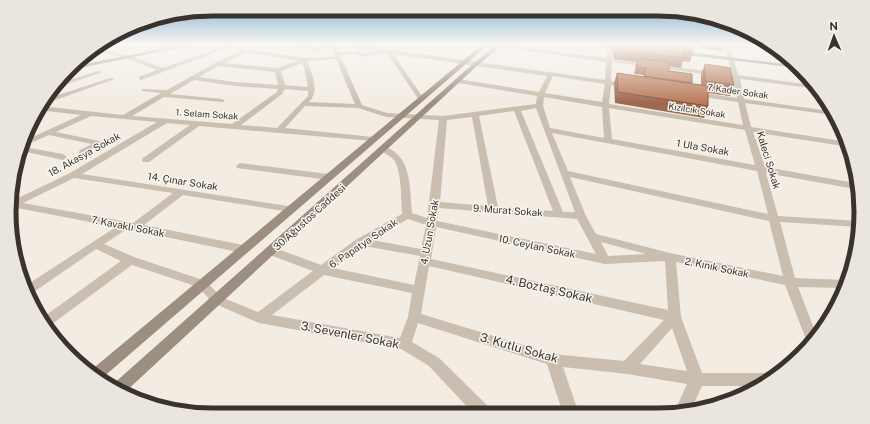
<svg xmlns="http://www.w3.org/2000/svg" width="870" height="424" font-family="'Public Sans',sans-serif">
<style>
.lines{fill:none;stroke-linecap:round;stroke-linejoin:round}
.minor{fill:#c9beb0;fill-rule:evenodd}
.secondary{fill:#9c8e81;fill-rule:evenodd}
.wall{fill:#9f694d}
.building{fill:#b97a5a;stroke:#82553f}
.labels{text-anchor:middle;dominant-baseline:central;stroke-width:3;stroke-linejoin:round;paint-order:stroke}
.far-street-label{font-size:9px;fill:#39322d;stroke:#f9f6ef}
.street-label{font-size:10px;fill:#39322d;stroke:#f9f6ef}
.near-street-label{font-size:12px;fill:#39322d;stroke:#f9f6ef}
.rim{fill:none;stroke:#39322d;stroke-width:5}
</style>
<rect width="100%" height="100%" fill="#f2ece3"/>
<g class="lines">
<path class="minor" d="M 148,44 L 157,44 L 174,48 L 171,50 Z
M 283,44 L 293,44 L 317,48 L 324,44 L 330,44 L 318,52 Z
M 334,44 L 339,44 L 339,52 L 357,51 L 356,47 L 359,45 L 605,80 L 606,62 L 481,44 L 494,44 L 606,58 L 607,44 L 612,44 L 612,59 L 732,74 L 724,46 L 716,45 L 716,44 L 771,48 L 776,51 L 730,47 L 738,75 L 814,85 L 817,89 L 740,79 L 744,99 L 829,111 L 832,115 L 745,103 L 751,127 L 848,142 L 850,147 L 753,132 L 765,167 L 855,183 L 855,189 L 766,173 L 778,216 L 860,221 L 860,227 L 780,222 L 795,278 L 845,280 L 844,288 L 798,287 L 817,336 L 809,347 L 785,285 L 676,262 L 681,317 L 702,373 L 770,373 L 776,376 L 759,386 L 702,386 L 690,412 L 674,413 L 687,384 L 627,374 L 563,367 L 579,414 L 563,414 L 547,364 L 418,323 L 412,342 L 439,358 L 491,409 L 493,414 L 474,414 L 429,366 L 401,349 L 259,323 L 213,303 L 198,287 L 132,265 L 48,327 L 42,318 L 121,261 L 96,249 L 31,294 L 28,295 L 25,286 L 116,227 L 12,207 L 12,201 L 70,173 L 157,122 L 91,116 L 56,132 L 99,141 L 103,143 L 83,154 L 80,154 L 79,152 L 80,150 L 92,144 L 49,135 L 24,146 L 26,140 L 81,115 L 39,110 L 40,106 L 123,115 L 161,93 L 142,91 L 142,89 L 167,90 L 215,63 L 241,51 L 239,50 L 239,48 L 304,58 L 335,56 L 332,46 ZM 362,49 L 376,51 L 363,53 ZM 248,52 L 298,61 L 277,68 L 224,63 ZM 387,53 L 419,100 L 421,101 L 424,99 L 393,54 L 547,76 L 539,92 L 458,79 L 455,81 L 458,83 L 537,96 L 536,104 L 443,116 L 387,113 L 362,105 L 340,55 L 357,54 L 360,57 ZM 336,59 L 355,104 L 309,102 C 320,91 312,76 308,61 ZM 612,62 L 733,78 L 737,98 L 696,92 L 693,94 L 696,96 L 738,102 L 743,125 L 609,104 L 611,85 L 627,87 L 630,85 L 611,81 ZM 303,63 L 308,87 L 285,85 L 281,71 ZM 218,66 L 275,72 L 278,85 L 235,82 L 199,77 ZM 553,76 L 605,84 L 602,102 L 545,93 ZM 194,80 L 235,86 L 278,89 L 277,92 L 232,124 L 132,116 L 164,97 L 224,102 L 224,100 L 222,99 L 170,94 ZM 285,89 L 308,91 L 308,96 L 277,128 L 241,125 L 282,94 ZM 544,97 L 602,107 L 604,138 L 550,128 L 543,106 ZM 305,106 L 358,108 L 386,117 L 439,120 L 427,218 L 412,213 C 410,193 412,162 392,150 C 388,148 385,146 380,147 L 379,149 C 383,153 390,155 394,160 C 402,172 401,200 402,214 L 357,239 L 321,265 L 275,248 L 267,248 L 265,251 L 267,254 L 313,271 L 258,312 L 221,297 L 206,281 L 134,257 L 104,244 L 127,229 L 243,253 L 247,252 L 249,249 L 247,246 L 243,245 L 144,225 L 183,195 L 290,212 L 295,209 L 294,207 L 82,174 L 167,123 L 190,125 L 143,158 L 142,160 L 143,162 L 149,162 L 199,126 L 373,141 L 377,139 L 373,137 L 285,128 ZM 536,108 L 575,212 L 563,212 L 521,111 ZM 609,108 L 745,130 L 755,165 L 612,139 ZM 514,111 L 553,211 L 498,207 L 479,116 ZM 472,117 L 488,206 L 440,202 L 447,120 ZM 552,133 L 757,171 L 768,214 L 568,171 ZM 570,177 L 769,221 L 783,276 L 670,253 L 596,234 L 586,216 ZM 74,178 L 173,193 L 133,223 L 23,203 ZM 439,208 L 577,219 L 596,254 L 437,221 ZM 408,219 L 426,225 L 421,249 L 372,240 ZM 436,227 L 605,264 L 665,261 L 668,310 L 431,259 ZM 601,242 L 646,254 L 608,256 ZM 364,246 L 420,256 L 414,285 L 333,268 ZM 429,266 L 664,320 L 624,361 L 553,354 L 421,314 ZM 324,275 L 412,293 L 408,317 L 400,338 L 272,315 ZM 672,328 L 687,371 L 640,364 Z
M 225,46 L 230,47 L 141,80 L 139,79 L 139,77 L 157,70 L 126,58 L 91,50 L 95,48 L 130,56 L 163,68 Z
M 78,62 L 88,64 L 89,65 L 86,67 L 76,64 Z
M 98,71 L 103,72 L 53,89 L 57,84 Z
M 110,78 L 115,79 L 41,105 L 43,100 Z
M 24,147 L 63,154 L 67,157 L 63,160 L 22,151 Z
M 240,163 L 329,174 L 334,177 L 329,180 L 237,168 L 236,166 Z"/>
<path class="secondary" d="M 187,44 L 196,44 L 71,70 L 75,66 Z
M 483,44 L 489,44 L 101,379 L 90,371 Z
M 498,44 L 504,44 L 479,64 L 123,394 L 111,386 L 475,62 Z
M 603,44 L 618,44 L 628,46 L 625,48 L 605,46 Z
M 679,51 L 793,65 L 798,68 L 677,54 L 677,52 Z"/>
</g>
<path class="wall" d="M 611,44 L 681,44 L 681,45 L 693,52 L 690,62 L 683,61 L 681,68 L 669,66 L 669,71 L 692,83 L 692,84 L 701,85 L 701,74 L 705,64 L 734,85 L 730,96 L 708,93 L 708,106 L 704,118 L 615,103 L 614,83 L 617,73 L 644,77 L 644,75 L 634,74 L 637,62 L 614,59 L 611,46 Z
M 698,44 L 724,44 L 722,51 L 699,48 Z"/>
<path class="building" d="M 615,44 L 633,45 L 633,44 L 672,44 L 693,46 L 693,52 L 683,51 L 684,58 L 616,50 Z
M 620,44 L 633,44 L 633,45 Z
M 638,59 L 669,62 L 669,71 L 692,74 L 692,83 L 644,76 L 646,68 L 636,67 Z
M 705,64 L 730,68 L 734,85 L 705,81 Z
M 617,73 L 708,86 L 708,106 L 618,92 Z"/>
<linearGradient id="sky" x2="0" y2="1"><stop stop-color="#80aed0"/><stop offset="0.43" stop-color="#f9f6f2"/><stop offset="1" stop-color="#f9f6f2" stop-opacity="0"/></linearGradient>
<rect width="870" height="103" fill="url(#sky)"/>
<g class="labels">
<g class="far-street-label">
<text transform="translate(738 91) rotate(8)">7. Kader Sokak</text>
<text transform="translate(697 110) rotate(9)">Kızılcık Sokak</text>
<text transform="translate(207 114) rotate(4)">1. Selam Sokak</text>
</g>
<g class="street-label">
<text transform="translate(703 147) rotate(10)">1 Ula Sokak</text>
<text transform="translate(84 154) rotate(-29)">18. Akasya Sokak</text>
<text transform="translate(769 160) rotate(73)">Kaleci Sokak</text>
<text transform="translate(183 181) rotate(9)">14. Çınar Sokak</text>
<text transform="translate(508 210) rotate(4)">9. Murat Sokak</text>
<text transform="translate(309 217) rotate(-42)">30 Ağustos Caddesi</text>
<text transform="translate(128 226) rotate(11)">7. Kavaklı Sokak</text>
<text transform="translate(429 232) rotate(-80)">4. Uzun Sokak</text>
<text transform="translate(363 243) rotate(-34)">6. Papatya Sokak</text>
<text transform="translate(537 246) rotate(12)">10. Ceylan Sokak</text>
<text transform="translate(717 267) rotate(12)">2. Kınık Sokak</text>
</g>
<g class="near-street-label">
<text transform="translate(549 289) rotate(13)">4. Boztaş Sokak</text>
<text transform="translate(350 335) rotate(11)">3. Sevenler Sokak</text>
<text transform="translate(519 348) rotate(16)">3. Kutlu Sokak</text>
</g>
</g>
<path d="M0 0H870V424H0ZM212 16H658A196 196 0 0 1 854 212V212A196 196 0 0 1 658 408H212A196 196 0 0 1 16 212V212A196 196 0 0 1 212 16Z" fill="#eae6df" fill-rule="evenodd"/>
<path class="rim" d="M212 16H658A196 196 0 0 1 854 212V212A196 196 0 0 1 658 408H212A196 196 0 0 1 16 212V212A196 196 0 0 1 212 16Z"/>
<g transform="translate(834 36) rotate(358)" stroke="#f9f6ef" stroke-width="3" paint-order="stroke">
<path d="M0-3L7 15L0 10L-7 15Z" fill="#39322d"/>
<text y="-6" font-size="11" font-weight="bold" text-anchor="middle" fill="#39322d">N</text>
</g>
</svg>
